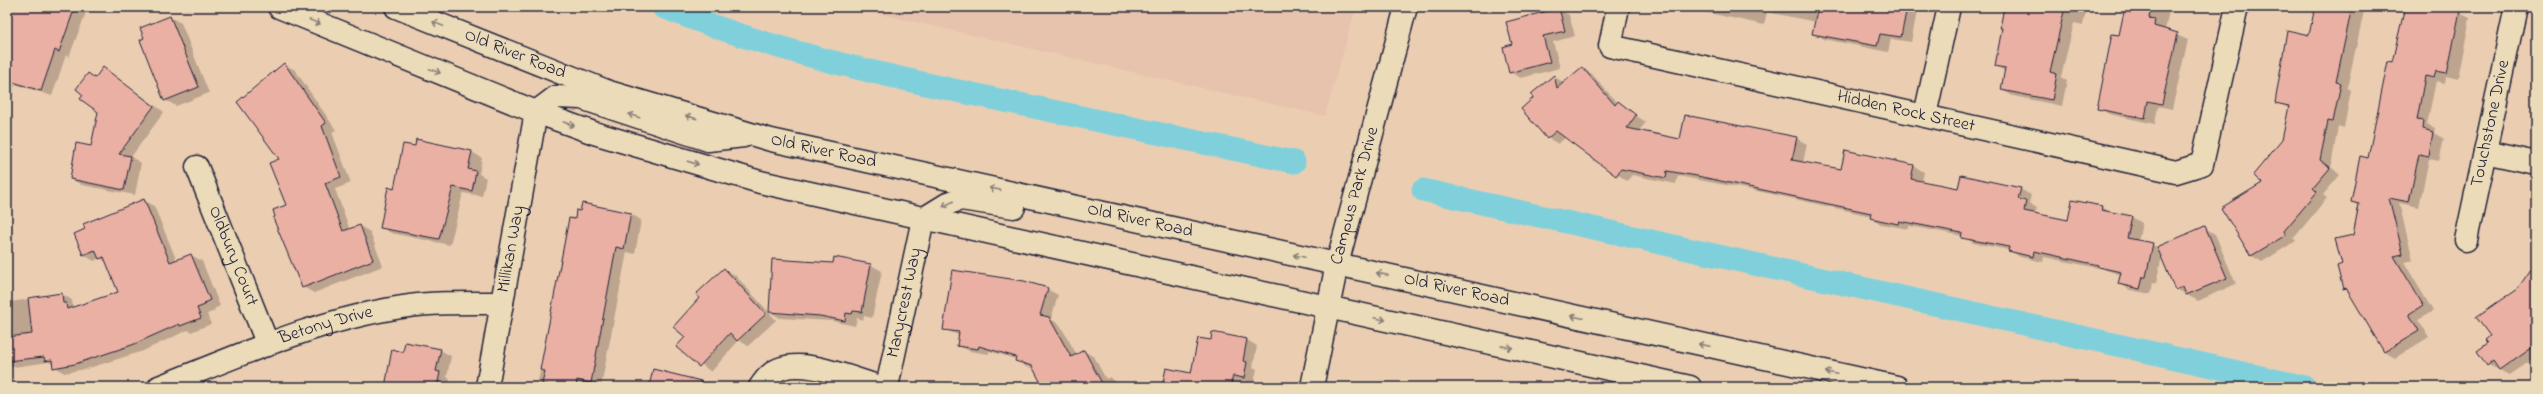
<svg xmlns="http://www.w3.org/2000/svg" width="2543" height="394" font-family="'Indie Flower',sans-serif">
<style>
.built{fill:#e7c2ac}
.shadow{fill:#0003}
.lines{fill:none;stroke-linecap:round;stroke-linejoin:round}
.canal{stroke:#80d0dc;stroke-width:23}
.building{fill:#eab0a4;stroke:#22223b}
.minor-casing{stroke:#22223b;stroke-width:25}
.tertiary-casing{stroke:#22223b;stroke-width:25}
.secondary-casing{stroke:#22223b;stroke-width:25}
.minor{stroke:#ecdbb8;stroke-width:22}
.tertiary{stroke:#ecdbb8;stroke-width:22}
.secondary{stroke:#ecdbb8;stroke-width:22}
.oneway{stroke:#877e7a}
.labels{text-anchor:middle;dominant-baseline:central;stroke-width:3;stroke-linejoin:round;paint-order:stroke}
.street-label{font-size:18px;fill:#22223b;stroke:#ecdbb8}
</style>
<rect width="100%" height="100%" fill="#ebceb2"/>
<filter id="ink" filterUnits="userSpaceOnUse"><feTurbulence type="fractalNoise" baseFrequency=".025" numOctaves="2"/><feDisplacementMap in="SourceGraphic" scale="8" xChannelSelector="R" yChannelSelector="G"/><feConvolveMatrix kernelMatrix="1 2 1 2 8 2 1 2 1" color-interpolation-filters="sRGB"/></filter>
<g filter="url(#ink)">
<path class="built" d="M 849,7 L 1356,7 L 1325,116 Z"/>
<path class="shadow" d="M 10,7 L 88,7 L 69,57 L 66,55 L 52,96 L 15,84 L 7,126 L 7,13 Z
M 1695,7 L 1918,7 L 1911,42 L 1891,39 L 1888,52 L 1824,39 L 1814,33 L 1816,22 L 1767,12 L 1764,25 L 1704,12 Z
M 2005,7 L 2087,7 L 2083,25 L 2074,23 L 2061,77 L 2067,81 L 2062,106 L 2013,96 L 2002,90 L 2006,72 L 1996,66 L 2003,29 L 2001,27 Z
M 2126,7 L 2170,7 L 2165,30 L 2188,40 L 2172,109 L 2158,106 L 2155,124 L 2109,114 L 2098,108 L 2120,37 Z
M 2316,7 L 2365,7 L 2347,88 L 2351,90 L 2344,128 L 2338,126 L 2331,167 L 2340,175 L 2323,195 L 2327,198 L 2294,238 L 2296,241 L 2262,262 L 2252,256 L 2223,208 L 2264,183 L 2283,141 L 2290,109 L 2276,102 L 2310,36 Z
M 2406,7 L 2446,7 L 2470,18 L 2458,79 L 2446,76 L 2445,83 L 2436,81 L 2427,124 L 2435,128 L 2434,133 L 2444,139 L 2439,161 L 2429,159 L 2419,207 L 2399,203 L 2413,260 L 2404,262 L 2433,311 L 2418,320 L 2429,337 L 2395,358 L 2384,352 L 2349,291 L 2343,288 L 2343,265 L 2353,236 L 2360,206 L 2352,202 L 2368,159 Z
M 1558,9 L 1569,15 L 1575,36 L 1553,42 L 1560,68 L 1521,78 L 1510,72 L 1513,45 Z
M 170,17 L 181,23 L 209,93 L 176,106 L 165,100 Z
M 284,64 L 295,70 L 336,130 L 332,132 L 351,183 L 335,189 L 350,230 L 360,226 L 370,232 L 383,266 L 314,293 L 303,287 L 274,219 L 287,206 L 280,160 Z
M 103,68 L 164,112 L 131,157 L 141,163 L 135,195 L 82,185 L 71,179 L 92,147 L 99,112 L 96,79 Z
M 1582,68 L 1592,74 L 1618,104 L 1646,122 L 1639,131 L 1681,140 L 1796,138 L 1807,144 L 1803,163 L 1841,170 L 1914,166 L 1924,172 L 1922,182 L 1959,189 L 2020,189 L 2031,195 L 2029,203 L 2037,208 L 2035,214 L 2069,221 L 2101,207 L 2111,213 L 2132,217 L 2142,223 L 2138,241 L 2158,247 L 2205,228 L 2215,234 L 2236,284 L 2198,301 L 2176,289 L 2162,256 L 2156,283 L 2153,282 L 2151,294 L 2130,290 L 2119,284 L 2121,275 L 2103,269 L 2044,257 L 2043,262 L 2020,257 L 2009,250 L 1973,243 L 1963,236 L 1909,226 L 1908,229 L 1881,224 L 1871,218 L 1871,216 L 1772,194 L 1678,176 L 1676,184 L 1632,175 L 1627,181 L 1566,137 L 1558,144 L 1548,138 L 1535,98 L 1554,76 L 1564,83 Z
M 417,141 L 472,152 L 482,158 L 479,174 L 486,178 L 482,196 L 463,193 L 450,245 L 391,233 L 381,227 Z
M 144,200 L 154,206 L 177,261 L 191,255 L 202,261 L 220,306 L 214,309 L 215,311 L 207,314 L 211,324 L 191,332 L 188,330 L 143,351 L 86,369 L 64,373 L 49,362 L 7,368 L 7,292 L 11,294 L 11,302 L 62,294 L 72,300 L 73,308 L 120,293 L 107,263 L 100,258 L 94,261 L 84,255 Z
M 583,205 L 631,214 L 641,220 L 635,254 L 627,252 L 601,387 L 537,387 L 570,219 L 575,220 L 581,212 Z
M 835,258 L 871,265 L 882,271 L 872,318 L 864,316 L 863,320 L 857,318 L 855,326 L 832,321 L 780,318 L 770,312 L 834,264 Z
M 2536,264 L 2536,357 L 2510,375 L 2488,365 L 2489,344 L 2519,289 Z
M 724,269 L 735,275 L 776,320 L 748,346 L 739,340 L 711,372 L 678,346 L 686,337 Z
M 1047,289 L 1058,295 L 1051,319 L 1060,325 L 1077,355 L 1084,351 L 1094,357 L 1106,379 L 1110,377 L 1122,387 L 1044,387 L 1035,369 L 1026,367 L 1016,359 L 989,351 L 989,354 L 969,351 L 958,345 L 960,336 L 944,329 Z
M 1247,340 L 1257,346 L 1253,367 L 1257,369 L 1254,383 L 1243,381 L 1242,387 L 1163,387 L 1191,374 L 1211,342 Z
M 440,350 L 451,356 L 447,377 L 450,379 L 448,387 L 386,387 L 404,353 Z
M 304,381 L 312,385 L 320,387 L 324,385 L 329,387 L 289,387 Z
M 696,381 L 707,387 L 650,387 Z
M 1401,383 L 1419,387 L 1380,387 Z
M 1465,385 L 1476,387 L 1464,387 Z"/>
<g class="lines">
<path class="canal" d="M 663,7 C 771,51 886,76 1000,100 C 1098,120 1196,141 1294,162
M 1423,190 L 2305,387"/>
</g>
<path class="building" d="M 7,7 L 75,7 L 59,52 L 55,50 L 41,91 L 7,80 Z
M 1818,7 L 1907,7 L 1901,37 L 1880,34 L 1877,46 L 1812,34 Z
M 2004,7 L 2065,7 L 2050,72 L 2057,74 L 2052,100 L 2001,90 L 2005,68 L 1995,66 L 2002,28 L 2000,28 Z
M 2125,7 L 2151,9 L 2149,18 L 2155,19 L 2154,26 L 2178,33 L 2162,104 L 2148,101 L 2145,118 L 2097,109 L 2112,34 L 2119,35 Z
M 2315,7 L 2352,7 L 2336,82 L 2341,83 L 2333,122 L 2328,121 L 2320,160 L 2330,168 L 2313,188 L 2317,192 L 2284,231 L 2286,235 L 2251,256 L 2221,208 L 2262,183 L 2253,175 L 2282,140 L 2289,106 L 2275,103 L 2287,30 L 2309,35 Z
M 2405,7 L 2439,7 L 2460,11 L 2447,73 L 2436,71 L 2434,78 L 2425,76 L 2417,120 L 2424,121 L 2423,129 L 2433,132 L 2429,156 L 2419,154 L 2409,202 L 2389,198 L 2403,254 L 2394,256 L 2423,305 L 2409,314 L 2419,331 L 2384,352 L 2346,288 L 2343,289 L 2337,266 L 2342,264 L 2335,239 L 2353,235 L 2359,204 L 2351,202 L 2360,156 L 2368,158 L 2388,61 L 2392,62 Z
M 1559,8 L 1565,31 L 1543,36 L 1550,62 L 1509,73 L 1503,47 L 1512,44 L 1506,22 Z
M 170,16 L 199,87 L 164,101 L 140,40 L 144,38 L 140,28 Z
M 284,63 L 326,123 L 322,126 L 341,177 L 325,183 L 343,231 L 360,225 L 373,260 L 302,288 L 273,218 L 275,217 L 273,210 L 286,205 L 269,163 L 279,159 L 237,102 Z
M 103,67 L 154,106 L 119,154 L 131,156 L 124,190 L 70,179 L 76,143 L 91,146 L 98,112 L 80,99 L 83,95 L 76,89 L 88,73 L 95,78 Z
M 1582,67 L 1615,105 L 1618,101 L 1636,115 L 1627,128 L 1680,139 L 1685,115 L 1797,137 L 1792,160 L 1841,169 L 1845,150 L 1914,165 L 1911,179 L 1958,188 L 1961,175 L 2021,188 L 2018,199 L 2026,201 L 2024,211 L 2068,220 L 2072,200 L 2102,206 L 2101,210 L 2132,216 L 2127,238 L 2153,243 L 2146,277 L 2143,277 L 2140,289 L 2118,284 L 2121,272 L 2098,267 L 2098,265 L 2034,251 L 2033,257 L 2008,251 L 2009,247 L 1961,238 L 1962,233 L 1899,221 L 1898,224 L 1870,218 L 1871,213 L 1697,176 L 1667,171 L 1666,178 L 1621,169 L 1616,176 L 1556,131 L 1547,139 L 1521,109 L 1533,98 L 1531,94 L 1554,75 L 1557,88 Z
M 416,139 L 472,151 L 468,169 L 476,171 L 472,191 L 453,187 L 439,239 L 380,228 L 388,187 L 394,189 L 403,144 L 415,146 Z
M 144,199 L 170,262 L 191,254 L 210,300 L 204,303 L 205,305 L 197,308 L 201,318 L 180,326 L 179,324 L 132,345 L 75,364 L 53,368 L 52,360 L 45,361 L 44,357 L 7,361 L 7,337 L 32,334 L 28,298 L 62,293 L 63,303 L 66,303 L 67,309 L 118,292 L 104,257 L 99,259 L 95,250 L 83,255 L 74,234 L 85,229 L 83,224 Z
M 582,203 L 631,213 L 624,249 L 616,247 L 591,383 L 577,380 L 576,387 L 556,387 L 542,384 L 545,371 L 540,370 L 569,218 L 575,219 L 576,210 L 580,211 Z
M 2205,226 L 2227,278 L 2186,295 L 2183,287 L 2175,290 L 2157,247 Z
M 834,257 L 871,264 L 862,312 L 853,311 L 852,314 L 846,313 L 845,321 L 820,316 L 769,312 L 772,259 L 833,263 Z
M 2536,262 L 2536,344 L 2499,370 L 2493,361 L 2487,366 L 2477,351 L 2488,343 L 2485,340 L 2490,336 L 2476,317 L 2518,288 Z
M 724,268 L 766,314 L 737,341 L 730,333 L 699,367 L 676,347 L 685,337 L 673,327 L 699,298 L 696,294 Z
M 952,270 L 1024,281 L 1048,288 L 1040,315 L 1049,317 L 1071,357 L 1084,350 L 1104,387 L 1043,387 L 1032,366 L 1015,361 L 1016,357 L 979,346 L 978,349 L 957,346 L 959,332 L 943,330 Z
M 1212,332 L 1247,339 L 1243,361 L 1247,362 L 1244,378 L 1233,376 L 1230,387 L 1162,387 L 1166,368 L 1191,373 L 1198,338 L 1211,340 Z
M 405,342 L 441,349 L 436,371 L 440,372 L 437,387 L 385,387 L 392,349 L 403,352 Z
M 653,369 L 701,381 L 700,387 L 649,387 Z"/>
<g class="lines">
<g class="minor-casing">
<g id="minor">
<path id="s1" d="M 1618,7 L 1610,46 L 2176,172 L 2202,164 L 2237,7"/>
<path d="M 1925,115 L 1949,7"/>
<path d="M 2485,152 L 2536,163"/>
<path id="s2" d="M 197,167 L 268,345"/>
<path id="s3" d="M 2466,240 L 2516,7"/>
<path id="s4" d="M 159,387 C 238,356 317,320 402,307 C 435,302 469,303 502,303"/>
<path id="s5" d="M 487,387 L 536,112"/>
<path d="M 760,387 C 763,383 766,378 770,375 C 793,352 853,379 880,387"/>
<path id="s6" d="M 887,387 L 923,219"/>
</g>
</g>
<g class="tertiary-casing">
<g id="tertiary">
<path id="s7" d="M 1312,387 L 1337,264 L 1406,7"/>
</g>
</g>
<g class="secondary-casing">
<g id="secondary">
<path d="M 279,7 L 536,112 L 594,133 L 760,182 L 1690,387"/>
<path id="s8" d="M 396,7 L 609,92 L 771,140 L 1897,387"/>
<path d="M 536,112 L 556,97 L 581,98 L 708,140 L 744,136"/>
<path d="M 923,219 L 949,203 L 961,199 L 1014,207"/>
</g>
</g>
<use href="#minor" class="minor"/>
<use href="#tertiary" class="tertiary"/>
<use href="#secondary" class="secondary"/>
</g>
<defs><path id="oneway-shaft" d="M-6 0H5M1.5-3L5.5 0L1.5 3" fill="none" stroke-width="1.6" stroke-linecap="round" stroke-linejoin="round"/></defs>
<g class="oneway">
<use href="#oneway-shaft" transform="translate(315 22) rotate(22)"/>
<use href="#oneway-shaft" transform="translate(438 24) rotate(-158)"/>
<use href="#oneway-shaft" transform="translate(435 71) rotate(22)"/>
<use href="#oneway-shaft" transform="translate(634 116) rotate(-162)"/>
<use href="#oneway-shaft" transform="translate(691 117) rotate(-164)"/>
<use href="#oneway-shaft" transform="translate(569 124) rotate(20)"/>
<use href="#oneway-shaft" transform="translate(693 163) rotate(16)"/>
<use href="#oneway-shaft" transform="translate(995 189) rotate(-168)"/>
<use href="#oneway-shaft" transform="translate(948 204) rotate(154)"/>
<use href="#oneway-shaft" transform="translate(1299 256) rotate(-168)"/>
<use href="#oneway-shaft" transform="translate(1382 274) rotate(-168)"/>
<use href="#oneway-shaft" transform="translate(1577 317) rotate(-168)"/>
<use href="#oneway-shaft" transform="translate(1380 319) rotate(12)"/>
<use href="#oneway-shaft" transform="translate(1704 345) rotate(-168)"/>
<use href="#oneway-shaft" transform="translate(1507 347) rotate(12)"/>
<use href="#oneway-shaft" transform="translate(1831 373) rotate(-168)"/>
</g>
</g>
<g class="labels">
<g class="street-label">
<text stroke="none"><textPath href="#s8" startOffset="128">Old River Road</textPath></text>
<text stroke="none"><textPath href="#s1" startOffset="343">Hidden Rock Street</textPath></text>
<text stroke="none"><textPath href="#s3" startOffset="119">Touchstone Drive</textPath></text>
<text stroke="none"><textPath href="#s8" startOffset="452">Old River Road</textPath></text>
<text stroke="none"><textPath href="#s7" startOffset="196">Campus Park Drive</textPath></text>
<text stroke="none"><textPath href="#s8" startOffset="776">Old River Road</textPath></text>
<text stroke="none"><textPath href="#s5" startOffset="140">Millikan Way</textPath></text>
<text stroke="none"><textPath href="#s2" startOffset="96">Oldbury Court</textPath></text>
<text stroke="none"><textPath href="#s8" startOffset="1100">Old River Road</textPath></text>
<text stroke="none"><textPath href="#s6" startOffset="86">Marycrest Way</textPath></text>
<text stroke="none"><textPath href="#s4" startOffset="178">Betony Drive</textPath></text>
</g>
</g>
<rect width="2543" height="394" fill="none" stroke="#ecdbb8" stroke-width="24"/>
<rect x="12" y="12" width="2519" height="370" fill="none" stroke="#22223b" stroke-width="1.5" filter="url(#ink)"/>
</svg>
